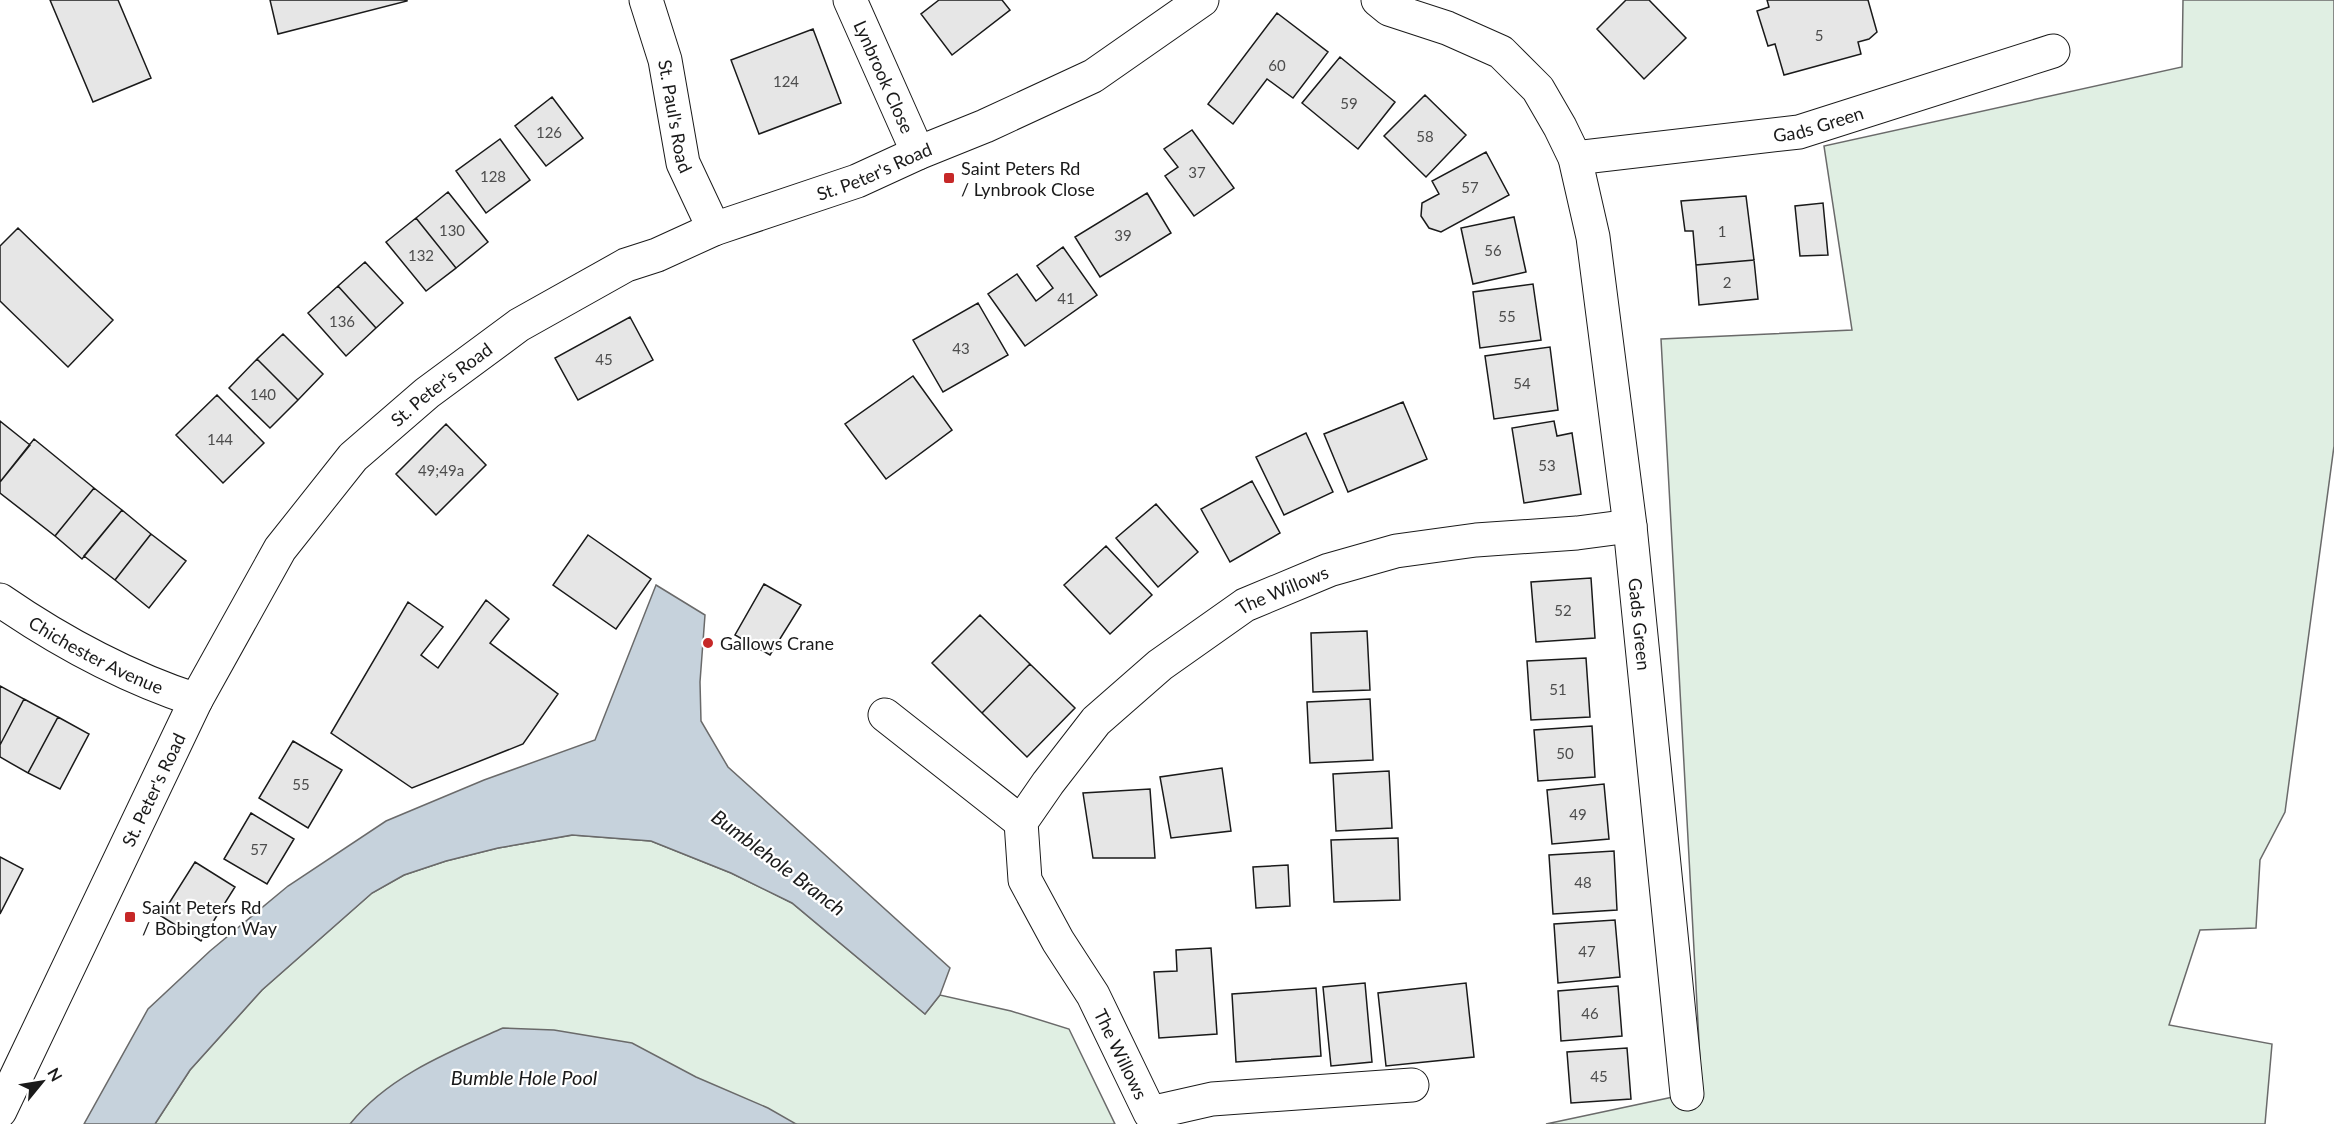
<svg xmlns="http://www.w3.org/2000/svg" width="2334" height="1124" font-family="Lato,sans-serif">
<style>
.green{fill:#e0efe3;stroke:#6a6a6a;stroke-width:1.5}
.water{fill:#c6d2dc;stroke:#6a6a6a;stroke-width:1.5}
.building{fill:#e6e6e6;stroke:#1a1a1a;stroke-width:1.5}
.lines{fill:none;stroke-linecap:round;stroke-linejoin:round}
.street-casing{stroke:#1a1a1a;stroke-width:35}
.secondary-casing{stroke:#1a1a1a;stroke-width:35}
.street{stroke:#fff;stroke-width:33}
.secondary{stroke:#fff;stroke-width:33}
.poi-dot{fill:#c62828;stroke:#fff;stroke-width:2}
.labels{text-anchor:middle;dominant-baseline:central;stroke-width:4.5;stroke-linejoin:round;paint-order:stroke}
.number-label{font-size:15px;fill:#4d4d4d}
.street-label{font-size:18px;fill:#1a1a1a;stroke:#fff}
.poi-label{font-size:18px;fill:#1a1a1a;stroke:#fff;text-anchor:start}
.water-label{font-size:20px;font-style:italic;fill:#1a1a1a;stroke:#fff}
</style>
<rect width="100%" height="100%" fill="#fff"/>
<path class="green" d="M 2183,0 L 2334,0 L 2334,446 L 2285,812 L 2260,860 L 2256,928 L 2200,930 L 2169,1025 L 2272,1044 L 2265,1124 L 1546,1124 L 1687,1094 L 1701,1079 L 1661,339 L 1852,330 L 1824,146 L 2182,67 Z
M 573,835 L 651,841 L 731,873 L 792,903 L 925,1014 L 940,995 L 1011,1011 L 1069,1029 L 1115,1124 L 155,1124 L 190,1070 L 262,990 L 372,893 L 404,875 L 446,861 L 498,848 Z"/>
<path class="water" d="M 656,585 L 705,615 L 700,682 L 701,721 L 728,767 L 950,968 L 940,995 L 925,1014 L 792,903 L 731,873 L 651,841 L 572,835 L 498,848 L 446,861 L 404,875 L 372,893 L 262,990 L 190,1070 L 155,1124 L 84,1124 L 148,1009 L 210,951 L 288,886 L 386,821 L 484,780 L 595,740 Z
M 503,1028 L 554,1030 L 632,1043 L 696,1077 L 768,1108 L 796,1124 L 350,1124 C 388,1076 449,1052 503,1028 Z"/>
<path class="building" d="M 50,0 L 118,0 L 151,78 L 93,102 Z
M 270,0 L 407,0 L 407,1 L 278,34 Z
M 939,0 L 1002,0 L 1010,10 L 952,55 L 921,14 Z
M 1626,0 L 1649,0 L 1686,38 L 1644,79 L 1597,29 Z
M 1767,0 L 1868,0 L 1877,32 L 1869,39 L 1858,42 L 1861,54 L 1784,75 L 1775,44 L 1768,46 L 1757,11 L 1769,7 Z
M 1277,13 L 1328,52 L 1293,98 L 1267,79 L 1233,124 L 1208,104 Z
M 813,29 L 841,103 L 759,134 L 731,60 Z
M 1340,57 L 1395,102 L 1358,149 L 1302,103 Z
M 1425,95 L 1466,135 L 1426,177 L 1384,136 Z
M 552,97 L 583,138 L 546,166 L 515,126 Z
M 1192,130 L 1234,188 L 1194,216 L 1165,176 L 1178,167 L 1164,149 Z
M 500,139 L 530,180 L 486,213 L 456,171 Z
M 1486,152 L 1509,195 L 1441,232 L 1429,228 L 1421,216 L 1422,203 L 1439,194 L 1432,181 Z
M 448,192 L 488,242 L 456,268 L 416,218 Z
M 1147,193 L 1171,233 L 1100,277 L 1075,237 Z
M 1746,196 L 1754,260 L 1696,265 L 1693,231 L 1685,231 L 1681,201 Z
M 1823,203 L 1828,255 L 1800,256 L 1795,206 Z
M 1514,217 L 1526,272 L 1473,284 L 1461,228 Z
M 416,218 L 456,268 L 426,291 L 386,242 Z
M 18,228 L 113,320 L 68,367 L 0,301 L 0,246 Z
M 1063,247 L 1097,295 L 1025,346 L 988,294 L 1017,274 L 1036,301 L 1053,288 L 1037,266 Z
M 1754,260 L 1758,299 L 1699,305 L 1696,265 Z
M 365,262 L 403,303 L 376,328 L 338,286 Z
M 1533,284 L 1541,340 L 1480,348 L 1473,292 Z
M 338,286 L 376,328 L 346,356 L 308,313 Z
M 978,303 L 1008,355 L 943,392 L 913,340 Z
M 630,317 L 653,360 L 578,400 L 555,358 Z
M 283,334 L 323,374 L 298,400 L 257,359 Z
M 1550,347 L 1558,410 L 1494,419 L 1485,356 Z
M 257,359 L 298,400 L 270,428 L 229,388 Z
M 913,376 L 952,430 L 886,479 L 845,424 Z
M 217,395 L 264,443 L 223,483 L 176,435 Z
M 1403,402 L 1427,459 L 1348,492 L 1324,434 Z
M 0,421 L 30,445 L 0,482 Z
M 1554,421 L 1557,436 L 1572,433 L 1581,494 L 1524,503 L 1512,428 Z
M 446,424 L 486,465 L 436,515 L 396,474 Z
M 1306,433 L 1333,492 L 1284,515 L 1256,457 Z
M 34,439 L 94,488 L 55,536 L 0,493 L 0,482 Z
M 1252,481 L 1280,533 L 1230,562 L 1201,509 Z
M 94,488 L 122,510 L 82,559 L 55,536 Z
M 1156,504 L 1198,552 L 1158,587 L 1116,538 Z
M 122,510 L 151,534 L 115,580 L 84,556 Z
M 151,534 L 186,561 L 149,608 L 115,580 Z
M 588,535 L 651,579 L 616,629 L 553,585 Z
M 1106,546 L 1152,595 L 1110,634 L 1064,585 Z
M 1591,578 L 1595,638 L 1536,642 L 1531,582 Z
M 764,584 L 801,605 L 770,655 L 735,635 Z
M 486,600 L 509,619 L 490,643 L 558,694 L 523,744 L 412,788 L 331,733 L 408,602 L 443,627 L 421,655 L 438,668 Z
M 980,615 L 1030,664 L 982,713 L 932,663 Z
M 1367,631 L 1370,690 L 1313,692 L 1311,633 Z
M 1586,658 L 1590,717 L 1531,720 L 1527,661 Z
M 1030,664 L 1075,708 L 1027,757 L 982,713 Z
M 0,686 L 24,699 L 0,745 Z
M 24,699 L 58,717 L 28,773 L 0,757 L 0,745 Z
M 1370,699 L 1373,760 L 1310,763 L 1307,702 Z
M 58,717 L 89,734 L 60,789 L 28,773 Z
M 1592,726 L 1595,777 L 1538,781 L 1534,730 Z
M 293,741 L 342,770 L 308,828 L 259,798 Z
M 1222,768 L 1231,831 L 1171,838 L 1160,777 Z
M 1389,771 L 1392,828 L 1336,831 L 1333,774 Z
M 1604,784 L 1609,839 L 1552,844 L 1547,790 Z
M 1150,789 L 1155,858 L 1093,858 L 1083,793 Z
M 251,813 L 294,839 L 267,884 L 224,859 Z
M 1398,838 L 1400,900 L 1334,902 L 1331,840 Z
M 1614,851 L 1617,910 L 1553,914 L 1549,855 Z
M 0,857 L 23,869 L 0,914 Z
M 195,862 L 235,887 L 201,941 L 161,916 Z
M 1288,865 L 1290,906 L 1256,908 L 1253,867 Z
M 1615,920 L 1620,977 L 1558,983 L 1554,924 Z
M 1211,948 L 1217,1034 L 1159,1038 L 1154,972 L 1177,971 L 1176,950 Z
M 1365,983 L 1372,1062 L 1331,1066 L 1323,987 Z
M 1466,983 L 1474,1057 L 1386,1066 L 1378,993 Z
M 1618,986 L 1622,1036 L 1561,1041 L 1558,991 Z
M 1316,988 L 1321,1056 L 1236,1062 L 1232,994 Z
M 1627,1048 L 1631,1099 L 1571,1103 L 1567,1052 Z"/>
<g class="lines">
<g class="street-casing">
<g id="street">
<path id="s1" d="M 646,0 L 665,60 L 683,163 L 714,229"/>
<path id="s2" d="M 850,0 L 918,153"/>
<path id="s3" d="M 1378,0 L 1389,9 L 1447,28 L 1501,52 L 1538,89 L 1560,127 L 1575,158 L 1593,237 L 1630,526 L 1687,1094"/>
<path id="s4" d="M 1575,158 L 1799,132 L 2053,51"/>
<path id="s5" d="M 0,600 C 61,642 126,677 196,700"/>
<path d="M 885,715 L 1021,822"/>
<path id="s6" d="M 1412,1085 L 1212,1099 L 1150,1113 L 1093,995 L 1058,941 L 1025,880 L 1021,822 L 1048,783 L 1096,721 L 1160,665 L 1245,605 L 1329,570 L 1396,551 L 1476,540 L 1577,533 L 1630,526"/>
</g>
</g>
<g class="secondary-casing">
<g id="secondary">
<path id="s7" d="M 0,1111 L 196,700 L 280,549 L 353,457 L 427,393 L 519,325 L 626,265 L 657,255 L 714,229 L 857,181 L 918,153 L 985,126 L 1093,76 L 1202,0"/>
</g>
</g>
<use href="#street" class="street"/>
<use href="#secondary" class="secondary"/>
</g>
<g class="poi-dot">
<rect x="943" y="172" width="12" height="12" rx="3"/>
<circle cx="708" cy="643" r="6"/>
<rect x="124" y="911" width="12" height="12" rx="3"/>
</g>
<g class="labels">
<g class="number-label">
<text x="1819" y="35">5</text>
<text x="1277" y="65">60</text>
<text x="786" y="81">124</text>
<text x="1349" y="103">59</text>
<text x="549" y="132">126</text>
<text x="1425" y="136">58</text>
<text x="1197" y="172">37</text>
<text x="493" y="176">128</text>
<text x="1470" y="187">57</text>
<text x="452" y="230">130</text>
<text x="1722" y="231">1</text>
<text x="1123" y="235">39</text>
<text x="1493" y="250">56</text>
<text x="421" y="255">132</text>
<text x="1727" y="282">2</text>
<text x="1066" y="298">41</text>
<text x="1507" y="316">55</text>
<text x="342" y="321">136</text>
<text x="961" y="348">43</text>
<text x="604" y="359">45</text>
<text x="1522" y="383">54</text>
<text x="263" y="394">140</text>
<text x="220" y="439">144</text>
<text x="1547" y="465">53</text>
<text x="441" y="470">49;49a</text>
<text x="1563" y="610">52</text>
<text x="1558" y="689">51</text>
<text x="1565" y="753">50</text>
<text x="301" y="784">55</text>
<text x="1578" y="814">49</text>
<text x="259" y="849">57</text>
<text x="1583" y="882">48</text>
<text x="1587" y="951">47</text>
<text x="1590" y="1013">46</text>
<text x="1599" y="1076">45</text>
</g>
<g class="street-label">
<text stroke="none"><textPath href="#s2" startOffset="84">Lynbrook Close</textPath></text>
<text stroke="none"><textPath href="#s1" startOffset="120">St. Paul's Road</textPath></text>
<text stroke="none"><textPath href="#s4" startOffset="246">Gads Green</textPath></text>
<text stroke="none"><textPath href="#s7" startOffset="1346">St. Peter's Road</textPath></text>
<text stroke="none"><textPath href="#s7" startOffset="860">St. Peter's Road</textPath></text>
<text stroke="none"><textPath href="#s6" startOffset="942">The Willows</textPath></text>
<text stroke="none"><textPath href="#s3" startOffset="736">Gads Green</textPath></text>
<text stroke="none"><textPath href="#s5" startOffset="111">Chichester Avenue</textPath></text>
<text stroke="none"><textPath href="#s7" startOffset="356">St. Peter's Road</textPath></text>
<text transform="translate(1121 1054) rotate(64)">The Willows</text>
</g>
<g class="poi-label">
<text x="961" y="168">Saint Peters Rd<tspan x="961" dy="21">/ Lynbrook Close</tspan></text>
<text x="720" y="643">Gallows Crane</text>
<text x="142" y="907">Saint Peters Rd<tspan x="142" dy="21">/ Bobington Way</tspan></text>
</g>
<g class="water-label">
<text transform="translate(779 862) rotate(37)">Bumblehole Branch</text>
<text x="524" y="1077">Bumble Hole Pool</text>
</g>
</g>
<g transform="translate(42 1082) rotate(60)" stroke="#ffffff" stroke-width="4.5" paint-order="stroke">
<path d="M0-4.5L10 22L0 15L-10 22Z" fill="#1a1a1a"/>
<text y="-9" font-size="16" font-weight="bold" text-anchor="middle" fill="#1a1a1a">N</text>
</g>
</svg>
